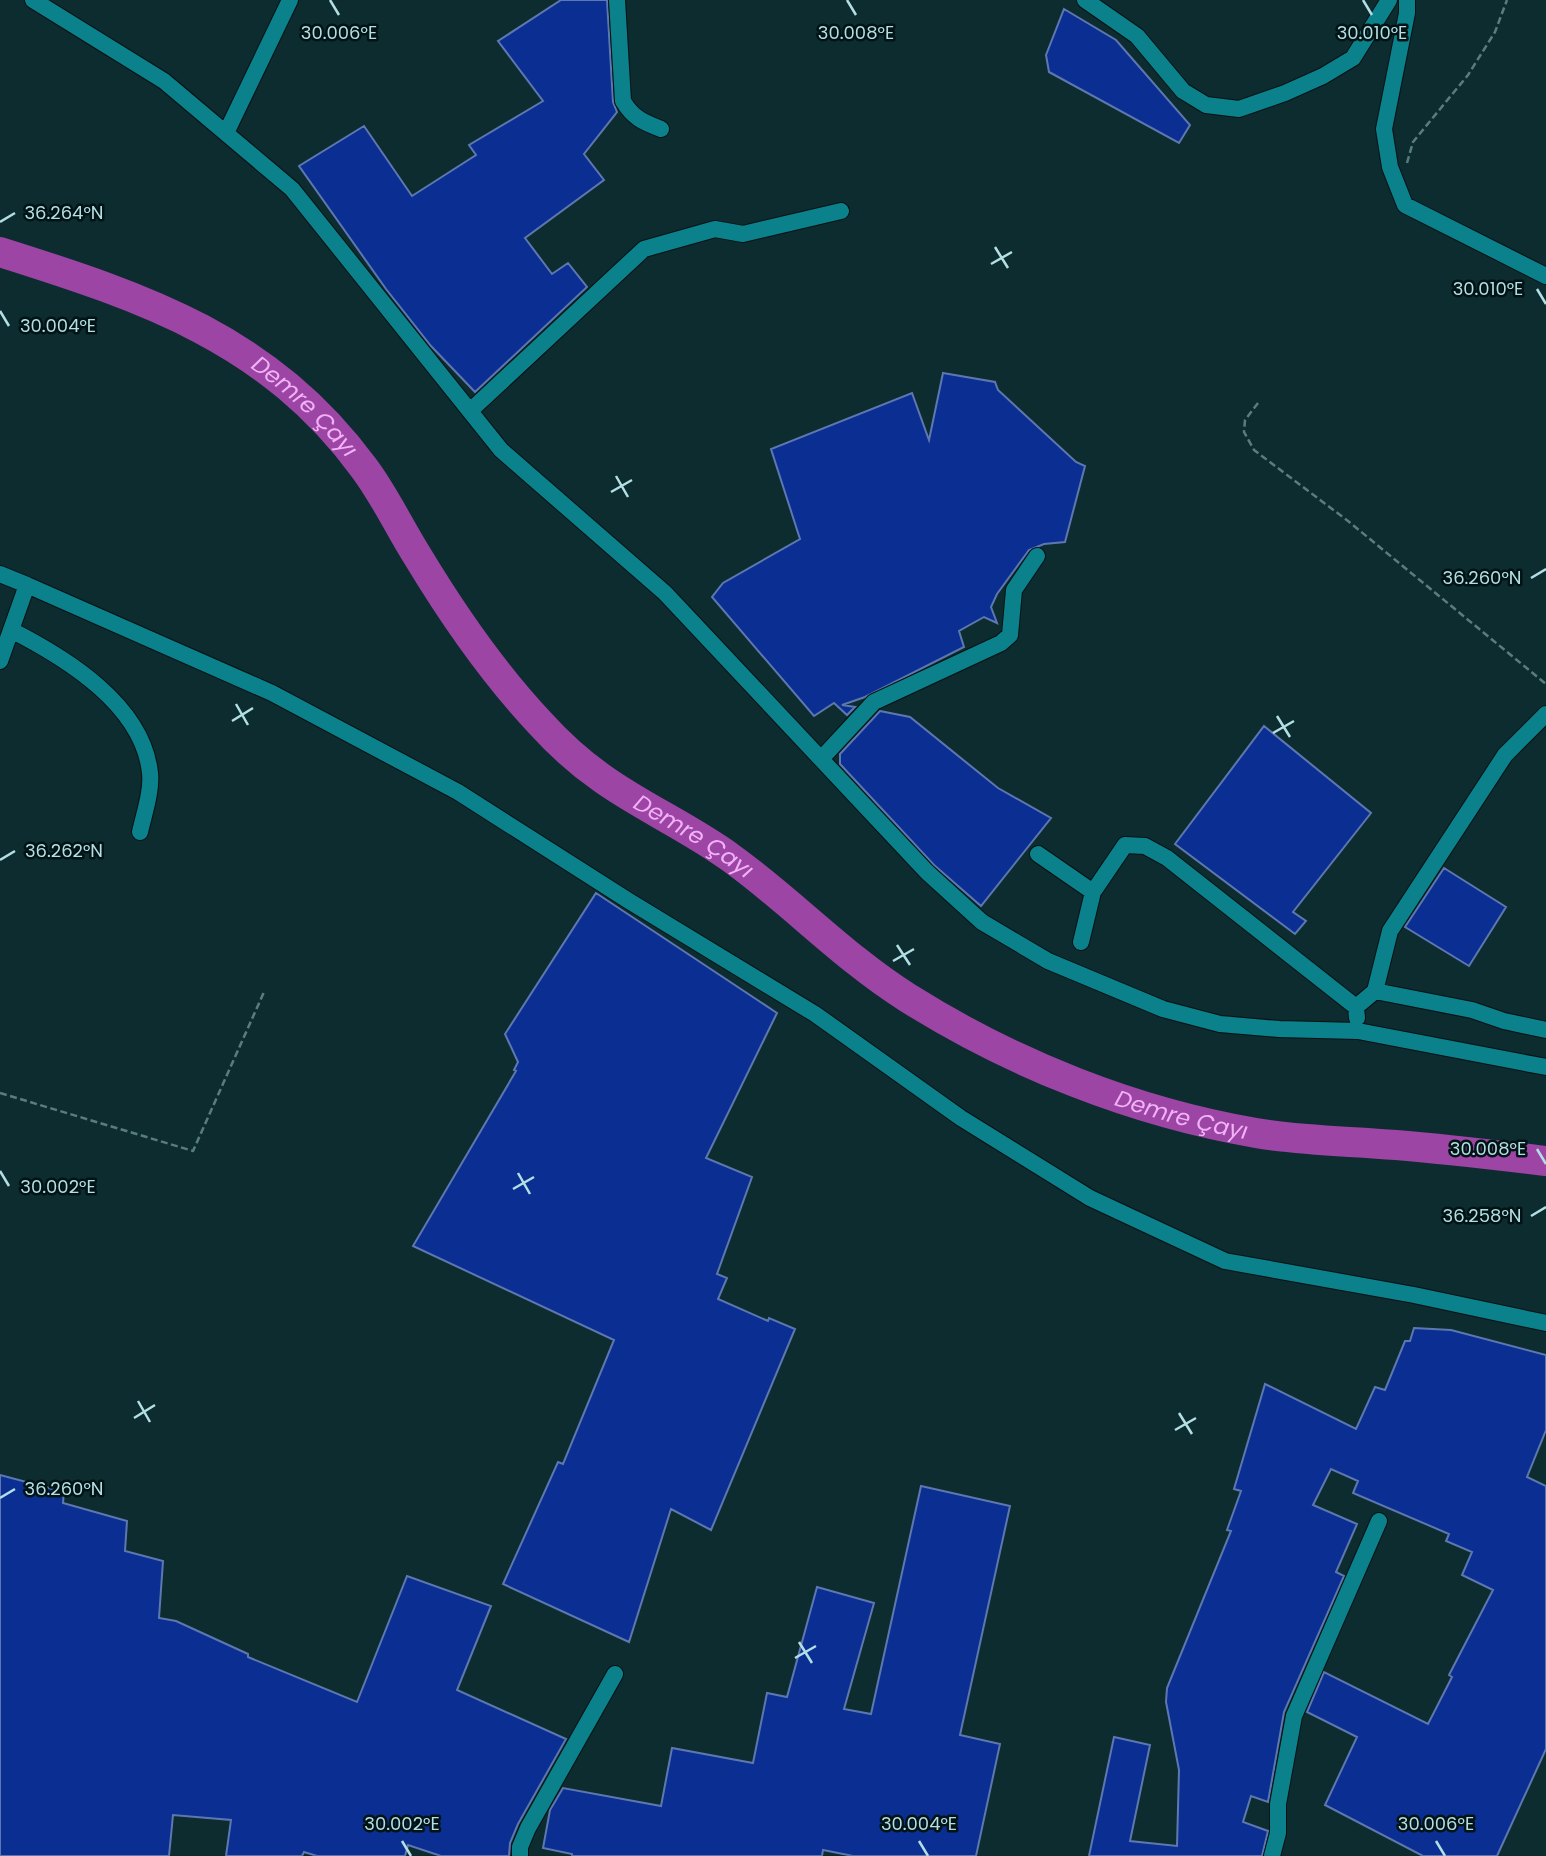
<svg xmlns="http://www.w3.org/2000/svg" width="1546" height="1856" font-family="Poppins,sans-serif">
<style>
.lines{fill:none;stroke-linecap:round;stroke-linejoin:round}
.river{stroke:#9c45a5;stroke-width:30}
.building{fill:#0b2e92;stroke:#5d78b0;stroke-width:2}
.minor-casing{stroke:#061214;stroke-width:18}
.path{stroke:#587d81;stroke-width:2.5;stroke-dasharray:7 3.5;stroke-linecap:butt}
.minor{stroke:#0b818b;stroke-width:16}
.ticks{fill:none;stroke:#b3dfe4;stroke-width:2.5}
.labels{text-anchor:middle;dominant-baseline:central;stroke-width:5;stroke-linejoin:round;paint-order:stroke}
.water-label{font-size:23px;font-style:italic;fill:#f2b1f7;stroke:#011315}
.ticks-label{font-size:18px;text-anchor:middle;fill:#b3dfe4;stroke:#011315;stroke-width:5;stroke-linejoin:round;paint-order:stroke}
</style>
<rect width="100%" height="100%" fill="#0d2c2f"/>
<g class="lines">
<path class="river" id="s1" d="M 0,252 C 146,298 269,339 364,468 C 385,496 399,527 418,557 C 453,615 493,673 540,723 C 559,744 580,763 603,779 C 644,808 690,828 731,858 C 792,902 843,957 908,998 C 1013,1064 1134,1112 1256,1133 C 1303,1141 1349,1141 1396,1145 C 1446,1149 1496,1155 1546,1161"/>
</g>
<path class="building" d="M 561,0 L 607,0 L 613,102 L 617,112 L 584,154 L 604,180 L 525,238 L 552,274 L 568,263 L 587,287 L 475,392 L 431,346 L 386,289 L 299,166 L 364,126 L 412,196 L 476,155 L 469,145 L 543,101 L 498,41 Z
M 1064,9 L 1116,40 L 1190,125 L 1179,143 L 1049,72 L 1046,55 Z
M 943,373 L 995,382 L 998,390 L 1076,462 L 1085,466 L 1065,542 L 1044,544 L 1029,550 L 997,594 L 991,607 L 997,623 L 984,617 L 959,631 L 964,647 L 865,697 L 842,705 L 855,707 L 847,715 L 834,703 L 814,716 L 712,597 L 723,583 L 800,539 L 771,449 L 912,393 L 929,440 Z
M 880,711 L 910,717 L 998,788 L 1051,818 L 981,906 L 934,865 L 840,764 L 840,754 Z
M 1264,726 L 1371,813 L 1293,912 L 1306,921 L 1295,934 L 1175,844 Z
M 1444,868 L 1506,907 L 1469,966 L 1405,927 Z
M 596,893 L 777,1013 L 706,1158 L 752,1177 L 717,1274 L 727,1278 L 718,1299 L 768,1321 L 769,1318 L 795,1329 L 711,1530 L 671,1509 L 629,1642 L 503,1584 L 558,1462 L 563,1464 L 614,1340 L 413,1246 L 516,1071 L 514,1070 L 518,1062 L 505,1034 Z
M 1414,1328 L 1451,1330 L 1546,1355 L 1546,1430 L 1527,1477 L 1546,1486 L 1546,1749 L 1497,1856 L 1423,1856 L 1325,1805 L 1357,1737 L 1307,1712 L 1324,1672 L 1428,1724 L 1452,1677 L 1449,1675 L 1493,1590 L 1462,1575 L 1472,1552 L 1446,1541 L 1449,1534 L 1353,1493 L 1358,1481 L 1331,1469 L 1313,1505 L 1357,1524 L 1336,1572 L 1344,1576 L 1284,1712 L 1268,1802 L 1251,1796 L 1243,1822 L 1268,1831 L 1262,1856 L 1089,1856 L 1114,1737 L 1150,1745 L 1130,1841 L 1177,1846 L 1179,1770 L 1166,1702 L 1167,1688 L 1231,1531 L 1227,1530 L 1241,1491 L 1234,1489 L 1265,1384 L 1356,1429 L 1375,1387 L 1385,1390 L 1405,1341 L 1410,1341 Z
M 0,1475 L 64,1492 L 63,1503 L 127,1521 L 125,1551 L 163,1561 L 159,1618 L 176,1621 L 248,1654 L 248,1657 L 357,1702 L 407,1576 L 491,1606 L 457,1690 L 566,1739 L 518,1824 L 510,1843 L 509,1856 L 441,1856 L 408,1845 L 405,1856 L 317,1856 L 304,1852 L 302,1856 L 226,1856 L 231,1820 L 173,1815 L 169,1856 L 0,1856 Z
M 921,1486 L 1010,1506 L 960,1735 L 1000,1744 L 976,1856 L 853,1856 L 823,1850 L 822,1856 L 572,1856 L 572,1854 L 543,1848 L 550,1810 L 563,1788 L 661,1806 L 672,1748 L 753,1763 L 767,1693 L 787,1697 L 817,1587 L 874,1603 L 844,1709 L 871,1714 Z"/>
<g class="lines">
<g class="minor-casing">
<path id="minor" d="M 33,0 L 164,81 L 292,189 L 501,450 L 665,593 L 927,872 L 982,922 L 1048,961 L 1163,1009 L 1220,1024 L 1279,1029 L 1358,1031 L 1546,1067
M 617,0 L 623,101 C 633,118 643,122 661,129
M 1085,0 L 1137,36 L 1183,91 L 1206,105 L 1239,109 L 1285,93 L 1323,76 L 1353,58 L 1389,0
M 1407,0 L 1407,13 L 1384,129 L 1390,167 L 1405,205 L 1546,276
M 226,133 L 290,0
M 470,411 L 644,249 L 715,229 L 743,234 L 841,211
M 0,574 L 27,585 L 0,661
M 27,585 L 272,693 L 458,792 L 629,901 L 815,1014 L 961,1118 L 1090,1198 L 1225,1261 L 1414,1295 L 1546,1323
M 11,630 C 66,658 143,705 150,773 C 152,791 144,814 140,832
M 821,759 L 874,702 L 1001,643 L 1010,635 L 1014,590 L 1037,556
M 1038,854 L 1093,892
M 1081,942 L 1093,892 L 1125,845 L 1145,846 L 1167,858 L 1356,1007
M 1375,991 L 1390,931 L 1505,755 L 1546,714
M 1357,1018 L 1356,1007 L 1375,991 L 1472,1010 L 1504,1021 L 1546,1030
M 520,1856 L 520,1847 L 528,1828 L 615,1674
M 1272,1856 L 1278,1833 L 1278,1804 L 1294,1716 L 1379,1521"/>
</g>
<path class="path" d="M 1407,163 L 1413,142 L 1468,75 L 1495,32 L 1507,0
M 1258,403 L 1245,420 L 1244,432 L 1254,450 L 1348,521 L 1546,684
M 0,1093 L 193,1151 L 264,992"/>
<use href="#minor" class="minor"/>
</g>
<path class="ticks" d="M 330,0 L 339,15M 847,0 L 856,15M 1363,0 L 1372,15M 0,222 L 15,213M 995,247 L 1008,268M 991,264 L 1012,252M 1537,289 L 1546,304M 0,311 L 9,326M 616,476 L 628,497M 611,492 L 632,480M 1531,578 L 1546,569M 236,704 L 248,725M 1277,716 L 1290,737M 232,721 L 253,708M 1273,733 L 1294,721M 0,860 L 15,851M 897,945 L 910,965M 893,961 L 914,949M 1537,1149 L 1546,1164M 0,1171 L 9,1186M 518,1173 L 530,1194M 513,1189 L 534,1177M 1531,1216 L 1546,1207M 138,1401 L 150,1422M 1179,1413 L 1192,1434M 134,1418 L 155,1405M 1175,1430 L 1196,1418M 0,1498 L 15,1489M 799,1642 L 812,1663M 795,1658 L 816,1646M 402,1841 L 411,1856M 919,1841 L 928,1856M 1436,1841 L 1445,1856"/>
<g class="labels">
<g class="water-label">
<text stroke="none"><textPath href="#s1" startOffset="346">Demre Çayı</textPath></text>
<text stroke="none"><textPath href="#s1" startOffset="934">Demre Çayı</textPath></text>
<text stroke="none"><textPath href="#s1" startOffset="1502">Demre Çayı</textPath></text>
</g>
</g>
<g class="ticks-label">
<text x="339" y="39">30.006°E</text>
<text x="856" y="39">30.008°E</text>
<text x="1372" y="39">30.010°E</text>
<text x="64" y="219">36.264°N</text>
<text x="1488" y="295">30.010°E</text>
<text x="58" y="332">30.004°E</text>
<text x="1482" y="584">36.260°N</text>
<text x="64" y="857">36.262°N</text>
<text x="1488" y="1155">30.008°E</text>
<text x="58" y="1193">30.002°E</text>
<text x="1482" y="1222">36.258°N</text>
<text x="64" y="1495">36.260°N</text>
<text x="402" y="1830">30.002°E</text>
<text x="919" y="1830">30.004°E</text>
<text x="1436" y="1830">30.006°E</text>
</g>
</svg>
